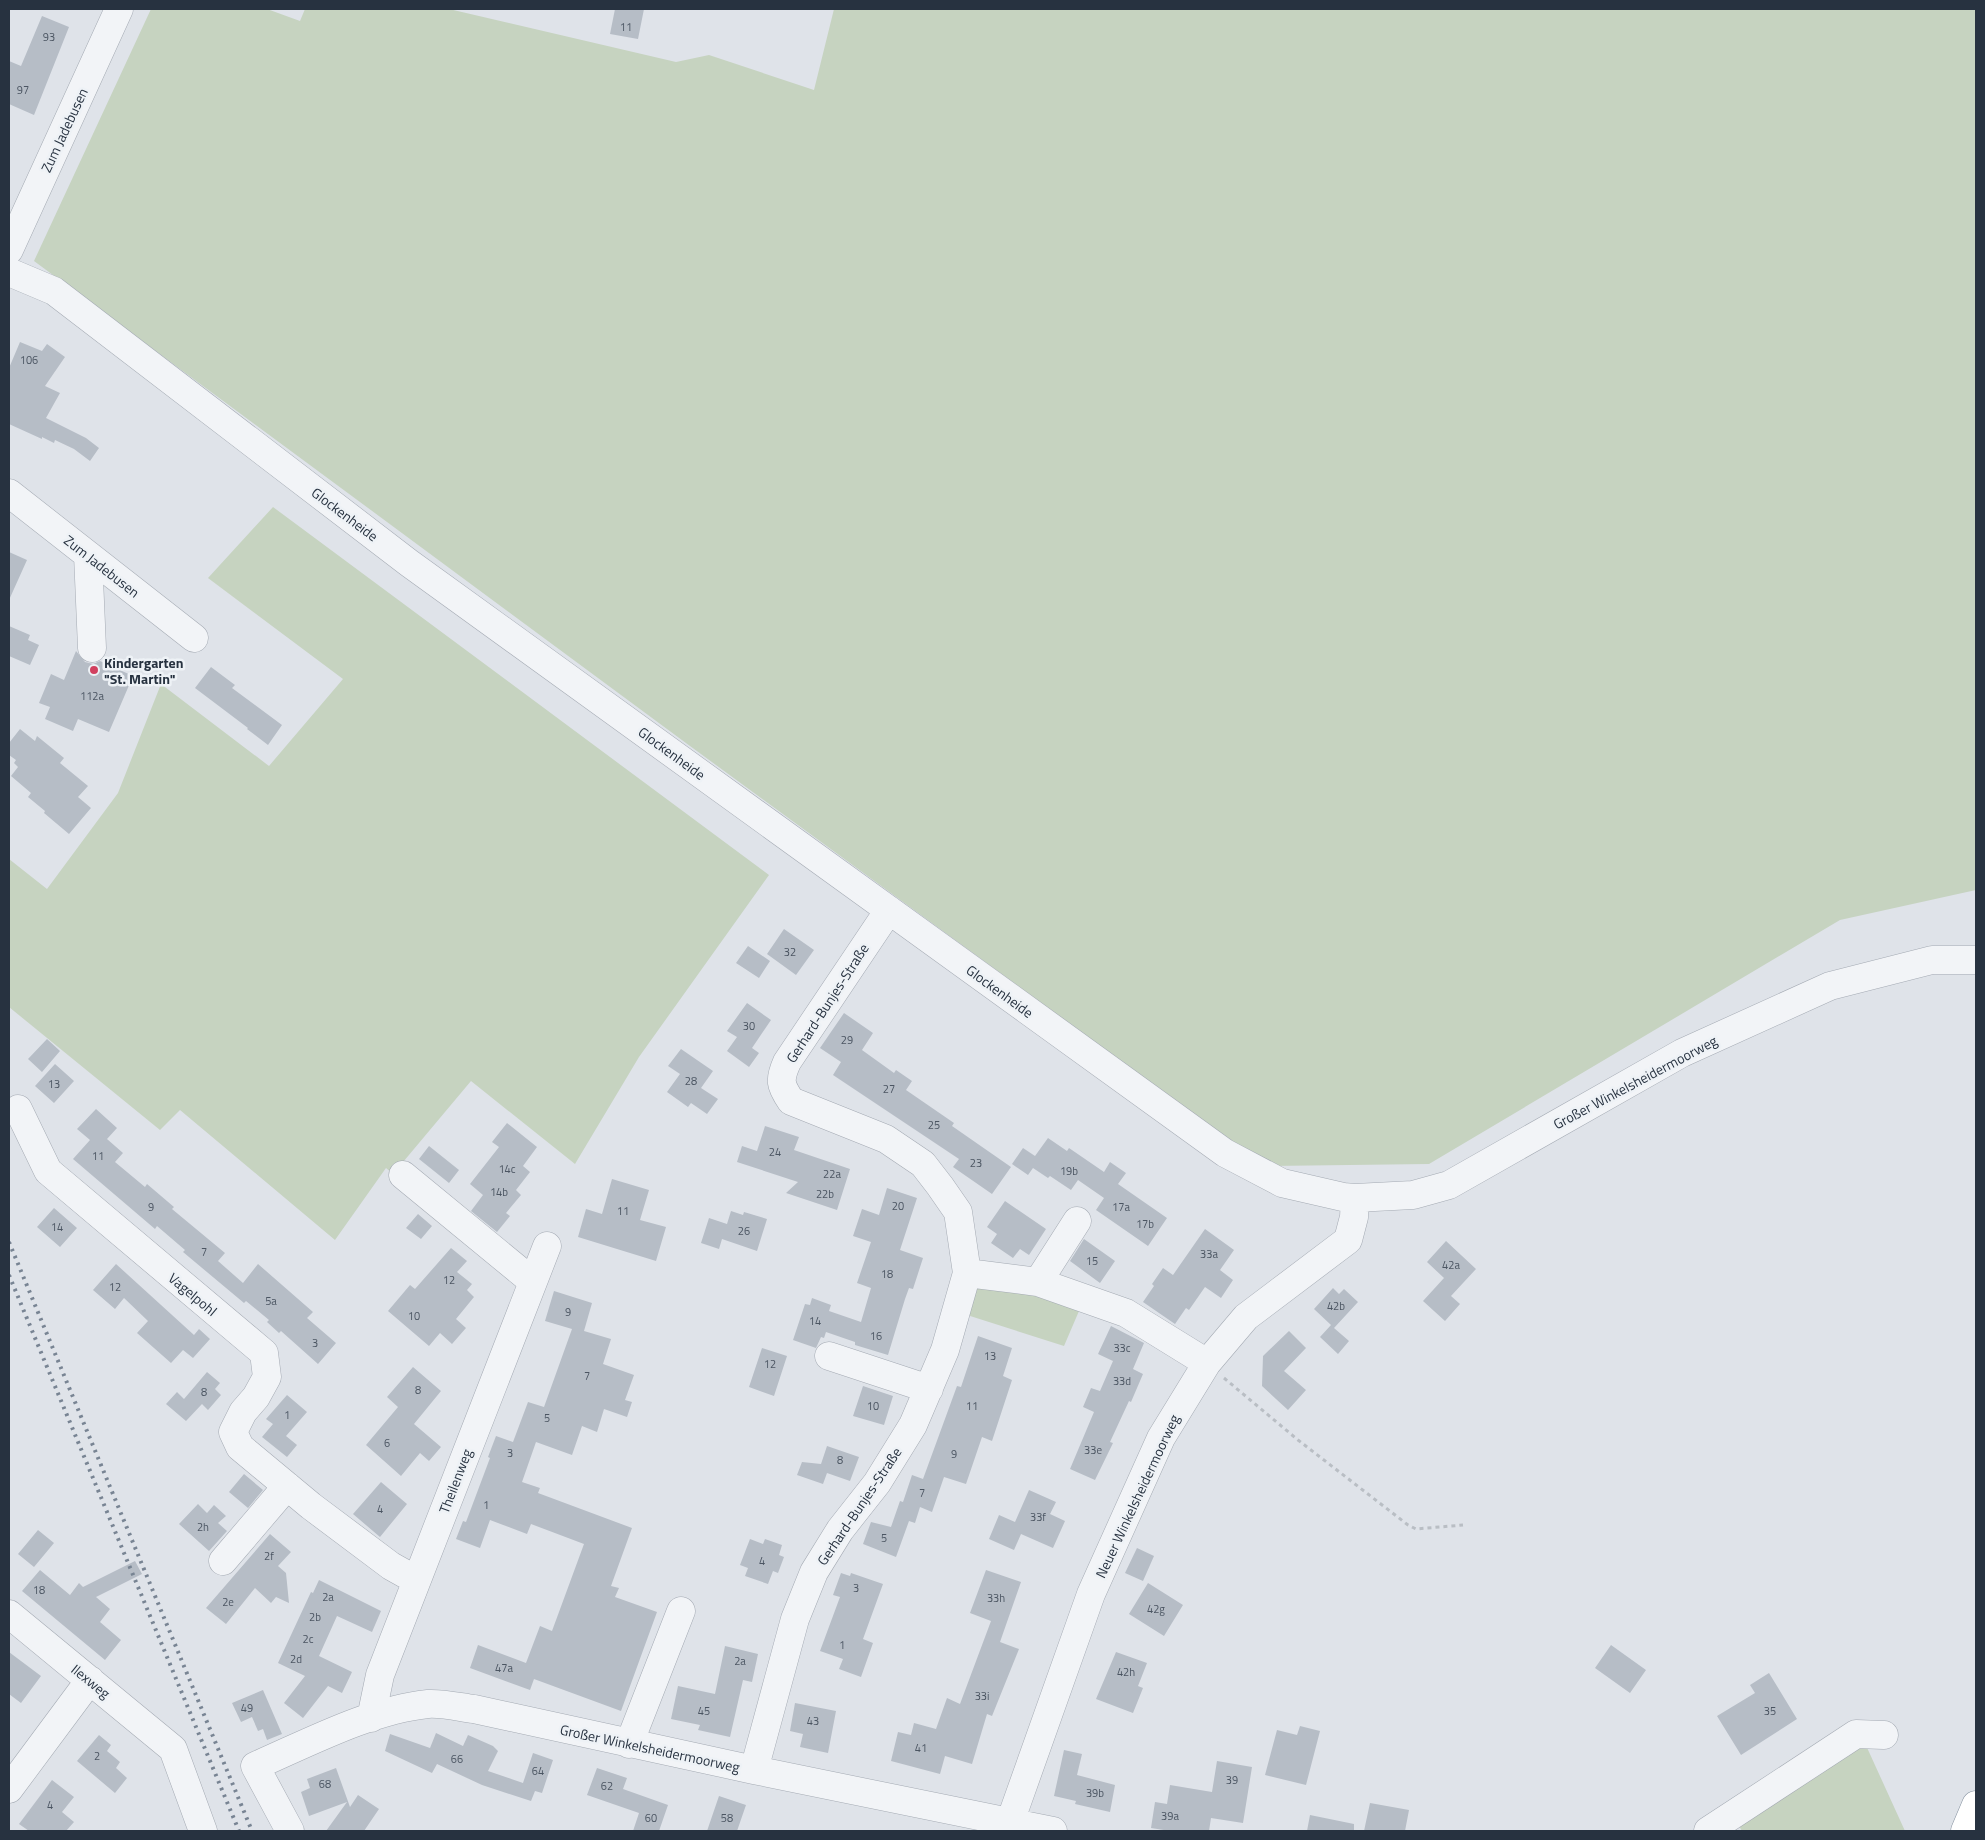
<svg xmlns="http://www.w3.org/2000/svg" width="1985" height="1840" font-family="'Titillium Web',sans-serif">
<style>
.green{fill:#c6d3c0}
.building{fill:#b6bdc6}
.lines{fill:none;stroke-linecap:round;stroke-linejoin:round}
.minor-casing{stroke:#a4aab3;stroke-width:29}
.highway-casing{stroke:#8692a0;stroke-width:29}
.path{stroke:#b9bec4;stroke-width:3;stroke-dasharray:4 4;stroke-linecap:butt}
.minor{stroke:#f2f4f7;stroke-width:28}
.highway{stroke:#fff;stroke-width:28}
.rail{stroke:#788493;stroke-width:4;stroke-dasharray:2.5 5;stroke-linecap:butt}
.poi-dot{fill:#d1405f;stroke:#eef2f6;stroke-width:2}
.labels{text-anchor:middle;dominant-baseline:central;stroke-width:5;stroke-linejoin:round;paint-order:stroke}
.number-label{font-size:11px;fill:#4b5562}
.street-label{font-size:14px;fill:#273240;stroke:#eef2f6}
.poi-label{font-size:14px;font-weight:bold;fill:#273240;stroke:#eef2f6;text-anchor:start}
</style>
<rect width="100%" height="100%" fill="#dfe3e9"/>
<path class="green" d="M 151,9 L 267,9 L 300,21 L 305,9 L 449,9 L 676,62 L 709,55 L 814,90 L 834,9 L 1976,9 L 1976,890 L 1840,920 L 1429,1164 L 1264,1166 L 690,746 L 34,261 Z
M 273,507 L 769,875 L 639,1057 L 575,1164 L 471,1081 L 393,1174 L 386,1168 L 335,1240 L 180,1110 L 160,1130 L 9,1007 L 9,859 L 47,889 L 118,793 L 161,684 L 269,766 L 343,679 L 208,578 Z
M 981,1283 L 1082,1304 L 1064,1346 L 967,1315 L 974,1289 Z
M 1864,1741 L 1905,1831 L 1742,1831 L 1739,1826 Z"/>
<path class="building" d="M 615,9 L 644,9 L 638,39 L 610,34 Z
M 42,16 L 69,27 L 34,115 L 9,104 L 9,61 L 21,66 Z
M 20,342 L 42,351 L 47,344 L 65,357 L 45,386 L 60,393 L 46,418 L 86,438 L 99,448 L 90,461 L 74,449 L 55,440 L 54,443 L 42,437 L 42,439 L 9,424 L 9,368 Z
M 9,552 L 27,560 L 9,600 Z
M 9,626 L 30,635 L 28,640 L 39,645 L 30,665 L 9,656 Z
M 76,651 L 85,662 L 93,664 L 100,661 L 133,676 L 109,732 L 78,719 L 73,731 L 45,719 L 50,707 L 39,703 L 51,674 L 64,680 Z
M 211,667 L 235,685 L 232,688 L 282,725 L 268,745 L 247,729 L 248,728 L 195,688 Z
M 20,729 L 35,741 L 37,736 L 64,758 L 60,763 L 88,786 L 78,797 L 91,808 L 69,834 L 44,813 L 45,811 L 28,797 L 31,793 L 11,776 L 18,767 L 14,763 L 16,760 L 9,755 L 9,743 Z
M 784,929 L 814,950 L 796,975 L 767,954 Z
M 748,946 L 770,961 L 759,978 L 736,963 Z
M 747,1003 L 771,1020 L 752,1048 L 759,1053 L 749,1067 L 727,1051 L 737,1037 L 727,1031 Z
M 844,1013 L 873,1033 L 862,1050 L 894,1073 L 896,1070 L 912,1081 L 906,1090 L 954,1123 L 952,1126 L 1011,1167 L 992,1194 L 953,1167 L 959,1159 L 833,1075 L 841,1062 L 820,1048 Z
M 47,1039 L 60,1051 L 42,1072 L 28,1059 Z
M 681,1049 L 713,1071 L 701,1088 L 718,1099 L 707,1114 L 691,1103 L 688,1107 L 667,1092 L 680,1074 L 668,1066 Z
M 55,1064 L 74,1081 L 54,1103 L 35,1086 Z
M 96,1109 L 117,1128 L 107,1139 L 123,1153 L 115,1162 L 145,1187 L 147,1184 L 174,1207 L 172,1209 L 225,1253 L 218,1261 L 243,1283 L 258,1264 L 313,1312 L 307,1318 L 336,1343 L 318,1364 L 281,1331 L 279,1333 L 267,1322 L 269,1320 L 246,1301 L 244,1303 L 183,1252 L 185,1250 L 157,1226 L 155,1229 L 73,1159 L 90,1140 L 77,1129 Z
M 507,1123 L 537,1147 L 523,1166 L 530,1172 L 516,1190 L 521,1195 L 506,1213 L 510,1216 L 497,1232 L 471,1211 L 483,1195 L 470,1184 L 499,1147 L 492,1142 Z
M 765,1126 L 799,1137 L 794,1150 L 850,1169 L 837,1210 L 786,1193 L 798,1182 L 737,1162 L 742,1146 L 757,1151 Z
M 1048,1138 L 1067,1151 L 1069,1148 L 1104,1172 L 1110,1162 L 1126,1173 L 1118,1184 L 1167,1218 L 1148,1246 L 1096,1210 L 1104,1198 L 1078,1180 L 1071,1190 L 1050,1176 L 1048,1178 L 1033,1168 L 1028,1175 L 1012,1164 L 1023,1148 L 1035,1156 Z
M 429,1146 L 459,1170 L 449,1183 L 419,1159 Z
M 612,1179 L 649,1190 L 640,1220 L 666,1227 L 656,1261 L 578,1237 L 586,1209 L 602,1214 Z
M 887,1188 L 917,1198 L 900,1250 L 923,1258 L 913,1289 L 909,1288 L 905,1299 L 888,1355 L 855,1345 L 855,1342 L 826,1332 L 824,1338 L 821,1337 L 816,1348 L 793,1340 L 805,1304 L 810,1305 L 812,1298 L 831,1305 L 829,1311 L 861,1322 L 871,1288 L 857,1283 L 871,1242 L 853,1236 L 862,1209 L 879,1215 Z
M 1005,1201 L 1046,1229 L 1029,1255 L 1020,1249 L 1013,1258 L 991,1243 L 997,1234 L 987,1227 Z
M 54,1208 L 77,1228 L 60,1247 L 37,1227 Z
M 731,1211 L 743,1215 L 744,1212 L 767,1219 L 757,1251 L 722,1239 L 719,1249 L 701,1243 L 709,1218 L 727,1224 Z
M 418,1214 L 432,1226 L 421,1239 L 406,1228 Z
M 1205,1229 L 1234,1250 L 1220,1270 L 1233,1280 L 1221,1298 L 1205,1287 L 1189,1310 L 1186,1308 L 1175,1324 L 1143,1302 L 1154,1286 L 1152,1284 L 1163,1268 L 1173,1275 Z
M 1084,1239 L 1115,1261 L 1100,1283 L 1070,1261 Z
M 1446,1241 L 1476,1269 L 1451,1296 L 1460,1304 L 1445,1321 L 1423,1301 L 1444,1278 L 1427,1262 Z
M 451,1248 L 467,1261 L 457,1272 L 472,1284 L 467,1290 L 474,1297 L 456,1319 L 466,1328 L 452,1344 L 440,1333 L 429,1346 L 388,1311 L 410,1285 L 415,1289 Z
M 116,1264 L 194,1335 L 199,1329 L 210,1339 L 193,1358 L 183,1350 L 171,1363 L 137,1333 L 148,1321 L 124,1298 L 115,1309 L 93,1290 Z
M 1333,1288 L 1339,1294 L 1344,1289 L 1358,1302 L 1334,1328 L 1349,1341 L 1338,1354 L 1320,1337 L 1331,1325 L 1314,1309 Z
M 554,1291 L 592,1303 L 584,1331 L 611,1339 L 603,1364 L 634,1375 L 625,1400 L 632,1402 L 627,1417 L 604,1409 L 597,1432 L 582,1426 L 572,1455 L 536,1442 L 522,1482 L 540,1488 L 538,1493 L 632,1528 L 611,1586 L 619,1588 L 615,1597 L 657,1612 L 621,1711 L 534,1679 L 530,1690 L 470,1668 L 478,1645 L 526,1663 L 540,1626 L 552,1631 L 584,1544 L 531,1524 L 527,1534 L 490,1520 L 480,1548 L 456,1539 L 463,1521 L 466,1522 L 490,1458 L 488,1457 L 496,1436 L 513,1442 L 528,1402 L 544,1407 L 572,1329 L 545,1321 Z
M 1111,1326 L 1144,1343 L 1133,1369 L 1143,1374 L 1131,1402 L 1129,1401 L 1110,1442 L 1113,1443 L 1095,1480 L 1070,1469 L 1094,1412 L 1083,1407 L 1091,1388 L 1100,1391 L 1113,1361 L 1098,1354 Z
M 1289,1331 L 1306,1348 L 1284,1371 L 1306,1390 L 1288,1410 L 1262,1386 L 1263,1356 Z
M 978,1336 L 1012,1348 L 1003,1376 L 1012,1380 L 992,1441 L 982,1437 L 966,1484 L 944,1477 L 932,1512 L 920,1507 L 915,1523 L 909,1521 L 896,1557 L 863,1544 L 871,1522 L 891,1527 L 900,1501 L 903,1502 L 912,1475 L 923,1479 L 957,1386 L 961,1387 Z
M 762,1348 L 787,1356 L 774,1396 L 749,1387 Z
M 413,1367 L 441,1391 L 414,1424 L 441,1447 L 429,1461 L 420,1453 L 401,1476 L 366,1445 L 398,1407 L 387,1397 Z
M 207,1372 L 220,1383 L 215,1389 L 221,1395 L 208,1410 L 202,1404 L 186,1421 L 166,1404 L 177,1392 L 184,1399 Z
M 863,1386 L 893,1396 L 884,1425 L 853,1416 Z
M 287,1395 L 307,1412 L 286,1436 L 297,1445 L 287,1457 L 262,1437 L 273,1424 L 266,1419 Z
M 827,1446 L 859,1457 L 850,1481 L 827,1473 L 823,1484 L 797,1475 L 802,1462 L 821,1464 Z
M 244,1474 L 263,1490 L 248,1508 L 229,1492 Z
M 381,1482 L 407,1504 L 380,1537 L 353,1514 Z
M 1029,1490 L 1056,1502 L 1050,1514 L 1065,1521 L 1053,1548 L 1021,1534 L 1014,1550 L 989,1539 L 999,1515 L 1015,1522 Z
M 198,1504 L 207,1513 L 214,1505 L 226,1516 L 218,1523 L 227,1531 L 209,1551 L 179,1524 Z
M 38,1530 L 54,1543 L 34,1567 L 18,1554 Z
M 270,1534 L 291,1552 L 278,1566 L 286,1573 L 289,1603 L 276,1597 L 271,1603 L 255,1588 L 226,1624 L 206,1608 Z
M 750,1539 L 763,1544 L 765,1539 L 782,1545 L 779,1555 L 784,1557 L 778,1573 L 773,1571 L 768,1584 L 745,1576 L 748,1568 L 740,1565 Z
M 1137,1548 L 1154,1556 L 1143,1581 L 1125,1573 Z
M 135,1561 L 142,1574 L 96,1597 L 110,1609 L 100,1622 L 121,1640 L 105,1660 L 22,1591 L 40,1570 L 70,1595 L 79,1583 L 83,1587 Z
M 986,1570 L 1021,1582 L 1000,1642 L 1019,1649 L 992,1716 L 987,1714 L 972,1764 L 945,1756 L 940,1774 L 891,1761 L 898,1732 L 911,1735 L 914,1723 L 936,1729 L 947,1698 L 960,1704 L 991,1621 L 970,1613 Z
M 841,1573 L 850,1576 L 851,1573 L 883,1584 L 863,1639 L 873,1643 L 861,1677 L 839,1669 L 843,1659 L 820,1651 L 840,1597 L 833,1595 Z
M 319,1580 L 381,1611 L 372,1632 L 337,1616 L 319,1656 L 352,1672 L 342,1693 L 328,1686 L 303,1718 L 284,1703 L 305,1676 L 278,1663 L 311,1592 L 313,1593 Z
M 1148,1583 L 1183,1605 L 1164,1636 L 1129,1614 Z
M 1611,1645 L 1646,1670 L 1630,1693 L 1595,1668 Z
M 725,1646 L 758,1654 L 752,1682 L 743,1680 L 730,1737 L 698,1730 L 700,1725 L 671,1719 L 678,1686 L 715,1694 Z
M 9,1652 L 41,1676 L 21,1703 L 9,1694 Z
M 1116,1652 L 1147,1663 L 1138,1686 L 1143,1688 L 1133,1713 L 1096,1699 Z
M 1769,1673 L 1797,1719 L 1741,1755 L 1717,1716 L 1755,1693 L 1750,1685 Z
M 263,1690 L 282,1734 L 267,1740 L 263,1729 L 258,1731 L 252,1717 L 241,1722 L 232,1703 Z
M 795,1703 L 836,1711 L 828,1753 L 800,1747 L 803,1734 L 790,1731 Z
M 1300,1726 L 1320,1731 L 1306,1785 L 1265,1775 L 1277,1730 L 1297,1735 Z
M 436,1733 L 463,1746 L 468,1735 L 493,1746 L 498,1751 L 488,1771 L 523,1783 L 533,1753 L 553,1760 L 542,1793 L 535,1791 L 531,1801 L 482,1785 L 437,1764 L 432,1773 L 385,1751 L 390,1734 L 430,1748 Z
M 99,1735 L 111,1745 L 107,1751 L 120,1762 L 116,1768 L 127,1778 L 115,1793 L 77,1761 Z
M 1064,1750 L 1082,1754 L 1077,1775 L 1115,1785 L 1110,1812 L 1075,1804 L 1076,1801 L 1054,1796 Z
M 1217,1761 L 1252,1767 L 1243,1823 L 1211,1818 L 1209,1831 L 1170,1831 L 1151,1828 L 1155,1802 L 1167,1804 L 1170,1785 L 1212,1792 Z
M 336,1768 L 350,1807 L 358,1795 L 379,1809 L 364,1831 L 326,1831 L 347,1802 L 309,1816 L 301,1792 L 310,1788 L 307,1779 Z
M 597,1768 L 627,1778 L 623,1789 L 668,1805 L 659,1831 L 633,1831 L 639,1813 L 587,1795 Z
M 52,1780 L 74,1797 L 62,1812 L 74,1822 L 66,1831 L 29,1831 L 19,1824 Z
M 719,1796 L 746,1805 L 737,1831 L 707,1831 Z
M 1370,1803 L 1409,1810 L 1405,1831 L 1364,1831 Z
M 1310,1815 L 1354,1824 L 1354,1831 L 1307,1831 Z"/>
<g class="lines">
<g class="minor-casing">
<path id="minor" d="M 9,250 L 119,9
M 9,272 L 54,291 L 409,563 L 1225,1153 L 1282,1183 L 1343,1197 L 1355,1198 L 1413,1195 L 1449,1185 L 1682,1053 L 1830,986 L 1932,960 L 1976,960
M 9,493 L 194,638
M 88,555 L 92,648
M 18,1109 L 48,1171 L 264,1353 L 267,1377 L 256,1397 L 243,1412 L 233,1432 L 240,1447 L 311,1506 L 391,1566 L 416,1580
M 403,1175 L 532,1281
M 967,1273 L 1038,1282 L 1126,1313 L 1207,1363
M 1038,1282 L 1077,1221
M 829,1356 L 929,1389
M 223,1561 L 287,1486
M 9,1614 L 173,1749 L 203,1831
M 371,1718 L 380,1675 L 547,1246
M 629,1744 L 681,1611
M 754,1770 L 795,1619 L 814,1572 L 840,1530 L 877,1483 L 913,1425 L 945,1350 L 967,1273 L 958,1212 L 940,1186 L 923,1164 L 886,1139 L 791,1101 C 780,1085 779,1080 787,1062 L 889,910
M 9,1789 L 90,1680
M 1010,1822 L 1091,1594 L 1161,1438 L 1207,1363 L 1246,1317 L 1348,1240 L 1354,1217 L 1355,1198
M 290,1831 L 255,1766 C 308,1743 370,1710 428,1704 C 442,1703 459,1707 474,1709 L 754,1770 L 1053,1831
M 1708,1831 L 1856,1734 L 1884,1735"/>
</g>
<g class="highway-casing">
<path id="highway" d="M 1965,1831 L 1976,1805"/>
</g>
<path class="path" d="M 1224,1378 L 1298,1440 L 1408,1525 L 1416,1529 L 1463,1525"/>
<use href="#minor" class="minor"/>
<use href="#highway" class="highway"/>
<path class="rail" d="M 9,1242 L 252,1831
M 9,1275 L 239,1831"/>
</g>
<circle class="poi-dot" cx="94" cy="670" r="5"/>
<g class="labels">
<g class="number-label">
<text x="626" y="27">11</text>
<text x="49" y="37">93</text>
<text x="23" y="90">97</text>
<text x="29" y="360">106</text>
<text x="92" y="696">112a</text>
<text x="790" y="952">32</text>
<text x="749" y="1026">30</text>
<text x="847" y="1040">29</text>
<text x="691" y="1081">28</text>
<text x="54" y="1084">13</text>
<text x="889" y="1089">27</text>
<text x="934" y="1125">25</text>
<text x="775" y="1152">24</text>
<text x="98" y="1156">11</text>
<text x="976" y="1163">23</text>
<text x="507" y="1169">14c</text>
<text x="1069" y="1171">19b</text>
<text x="832" y="1174">22a</text>
<text x="499" y="1192">14b</text>
<text x="825" y="1194">22b</text>
<text x="898" y="1206">20</text>
<text x="151" y="1207">9</text>
<text x="1121" y="1207">17a</text>
<text x="623" y="1211">11</text>
<text x="1145" y="1224">17b</text>
<text x="57" y="1227">14</text>
<text x="744" y="1231">26</text>
<text x="204" y="1252">7</text>
<text x="1209" y="1254">33a</text>
<text x="1092" y="1261">15</text>
<text x="1451" y="1265">42a</text>
<text x="887" y="1274">18</text>
<text x="449" y="1280">12</text>
<text x="115" y="1287">12</text>
<text x="271" y="1301">5a</text>
<text x="1336" y="1306">42b</text>
<text x="568" y="1312">9</text>
<text x="414" y="1316">10</text>
<text x="815" y="1321">14</text>
<text x="876" y="1336">16</text>
<text x="315" y="1343">3</text>
<text x="1122" y="1348">33c</text>
<text x="990" y="1356">13</text>
<text x="770" y="1364">12</text>
<text x="587" y="1376">7</text>
<text x="1122" y="1381">33d</text>
<text x="418" y="1390">8</text>
<text x="204" y="1392">8</text>
<text x="873" y="1406">10</text>
<text x="972" y="1406">11</text>
<text x="287" y="1415">1</text>
<text x="547" y="1418">5</text>
<text x="387" y="1443">6</text>
<text x="1093" y="1450">33e</text>
<text x="510" y="1453">3</text>
<text x="954" y="1454">9</text>
<text x="840" y="1460">8</text>
<text x="922" y="1493">7</text>
<text x="486" y="1505">1</text>
<text x="380" y="1509">4</text>
<text x="1038" y="1517">33f</text>
<text x="203" y="1527">2h</text>
<text x="884" y="1538">5</text>
<text x="269" y="1556">2f</text>
<text x="762" y="1561">4</text>
<text x="856" y="1588">3</text>
<text x="39" y="1590">18</text>
<text x="328" y="1597">2a</text>
<text x="996" y="1598">33h</text>
<text x="228" y="1602">2e</text>
<text x="1156" y="1609">42g</text>
<text x="315" y="1617">2b</text>
<text x="308" y="1639">2c</text>
<text x="842" y="1645">1</text>
<text x="296" y="1659">2d</text>
<text x="740" y="1661">2a</text>
<text x="504" y="1668">47a</text>
<text x="1126" y="1672">42h</text>
<text x="982" y="1696">33i</text>
<text x="247" y="1708">49</text>
<text x="704" y="1711">45</text>
<text x="1770" y="1711">35</text>
<text x="813" y="1721">43</text>
<text x="921" y="1748">41</text>
<text x="97" y="1756">2</text>
<text x="457" y="1759">66</text>
<text x="538" y="1771">64</text>
<text x="1232" y="1780">39</text>
<text x="325" y="1784">68</text>
<text x="607" y="1786">62</text>
<text x="1095" y="1793">39b</text>
<text x="50" y="1805">4</text>
<text x="1170" y="1816">39a</text>
<text x="651" y="1818">60</text>
<text x="727" y="1818">58</text>
</g>
<g class="street-label">
<text transform="translate(64 130) rotate(-65)">Zum Jadebusen</text>
<text transform="translate(345 514) rotate(37)">Glockenheide</text>
<text transform="translate(102 566) rotate(38)">Zum Jadebusen</text>
<text transform="translate(672 753) rotate(36)">Glockenheide</text>
<text transform="translate(1000 991) rotate(36)">Glockenheide</text>
<text transform="translate(827 1003) rotate(-57)">Gerhard-Bunjes-Straße</text>
<text transform="translate(1635 1082) rotate(-28)">Großer Winkelsheidermoorweg</text>
<text transform="translate(193 1294) rotate(40)">Vagelpohl</text>
<text transform="translate(455 1481) rotate(-69)">Theilenweg</text>
<text transform="translate(1137 1496) rotate(-65)">Neuer Winkelsheidermoorweg</text>
<text transform="translate(859 1506) rotate(-56)">Gerhard-Bunjes-Straße</text>
<text transform="translate(91 1681) rotate(39)">Ilexweg</text>
<text transform="translate(650 1748) rotate(12)">Großer Winkelsheidermoorweg</text>
</g>
<g class="poi-label">
<text x="104" y="662">Kindergarten<tspan x="104" dy="16">"St. Martin"</tspan></text>
</g>
</g>
<rect width="1985" height="1840" fill="none" stroke="#273240" stroke-width="20"/>
</svg>
